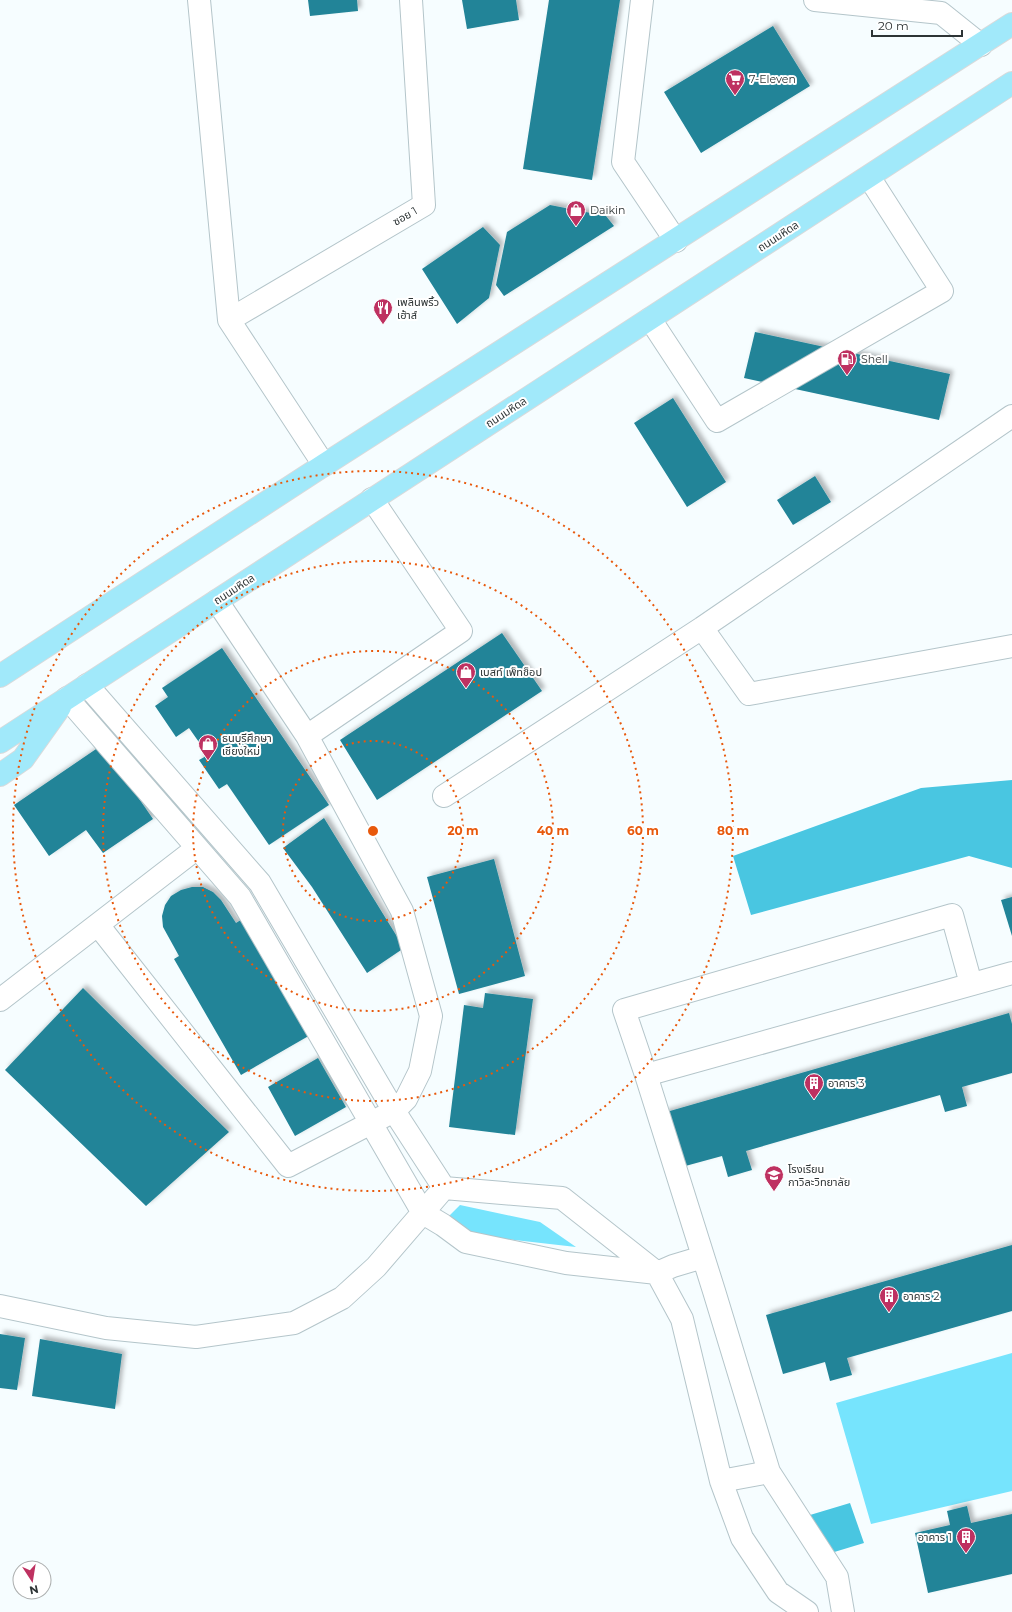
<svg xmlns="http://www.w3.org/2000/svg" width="1012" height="1612" font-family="Montserrat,'Noto Sans Thai',sans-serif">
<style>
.green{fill:#76e4fd}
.water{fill:#49c6e1}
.building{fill:#218498;filter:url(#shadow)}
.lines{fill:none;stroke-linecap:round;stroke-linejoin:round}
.minor-casing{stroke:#b4c5ca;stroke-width:24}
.major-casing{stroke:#d9dadb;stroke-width:24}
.minor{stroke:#fff;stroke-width:22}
.major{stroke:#a1e9fa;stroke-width:22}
.ring{fill:none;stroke:#e8590c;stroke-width:2;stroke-dasharray:2 4}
.labels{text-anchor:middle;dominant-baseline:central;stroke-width:4;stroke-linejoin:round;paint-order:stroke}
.poi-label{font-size:11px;fill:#2d3435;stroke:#fff;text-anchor:start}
.street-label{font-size:11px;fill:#2d3435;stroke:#fff}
.centre{fill:#e8590c;stroke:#fff;stroke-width:2}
.ring-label{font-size:12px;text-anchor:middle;font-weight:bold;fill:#e8590c;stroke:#fff;stroke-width:4;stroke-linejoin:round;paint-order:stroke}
</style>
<defs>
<filter id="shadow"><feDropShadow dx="3.5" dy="-3.5" stdDeviation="2" flood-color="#0004"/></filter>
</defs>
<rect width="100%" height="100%" fill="#f6fdff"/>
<path class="green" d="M 460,1205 L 540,1222 L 576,1247 L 470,1235 L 446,1219 Z
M 1012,1353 L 1012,1491 L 871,1524 L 836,1403 Z"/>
<path class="water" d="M 1012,780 L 1012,868 L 969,856 L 751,915 L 733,856 L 921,788 Z
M 850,1503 L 864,1543 L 831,1553 L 810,1515 Z"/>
<path class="building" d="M 308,0 L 357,0 L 358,11 L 310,16 Z
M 462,0 L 516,0 L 519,20 L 467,29 Z
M 549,0 L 620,0 L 592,180 L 523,169 Z
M 773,26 L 810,86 L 701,153 L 664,92 Z
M 550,205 L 606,216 L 614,226 L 504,296 L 496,285 L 507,232 Z
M 483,227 L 500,245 L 489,298 L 457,324 L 422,269 Z
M 755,332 L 950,374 L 939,420 L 744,378 Z
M 673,398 L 726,482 L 687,507 L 634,423 Z
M 815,476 L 831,502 L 793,525 L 777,500 Z
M 502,633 L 542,691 L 377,800 L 340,740 Z
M 222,648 L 329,805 L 269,845 L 227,784 L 219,789 L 199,760 L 208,755 L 189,728 L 176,737 L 155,706 L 168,697 L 162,688 Z
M 102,745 L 153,819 L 103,853 L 86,830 L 49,856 L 14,805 Z
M 324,818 L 404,948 L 367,973 L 312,887 L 283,848 Z
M 494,859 L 525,976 L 459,994 L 427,877 Z
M 192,887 L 203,887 L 213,892 L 221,900 L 236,923 L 244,918 L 312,1034 L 241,1075 L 174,959 L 179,956 L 163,927 L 162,916 L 165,905 L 171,896 L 181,890 Z
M 1012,897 L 1012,936 L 1001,900 Z
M 83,988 L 229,1132 L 146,1206 L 5,1070 Z
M 485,993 L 533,999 L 515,1135 L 449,1127 L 464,1005 L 483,1008 Z
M 1009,1013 L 1012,1024 L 1012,1073 L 962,1087 L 967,1106 L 945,1112 L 940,1095 L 746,1151 L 752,1170 L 728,1177 L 722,1156 L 678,1168 L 663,1113 Z
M 318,1058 L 346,1107 L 295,1136 L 268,1087 Z
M 1012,1245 L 1012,1311 L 847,1358 L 852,1375 L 830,1381 L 825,1362 L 783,1374 L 766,1315 Z
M 0,1334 L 25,1338 L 17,1390 L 0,1388 Z
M 40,1339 L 122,1354 L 115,1409 L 32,1396 Z
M 967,1506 L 971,1523 L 1012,1514 L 1012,1574 L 928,1593 L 915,1533 L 950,1525 L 947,1511 Z"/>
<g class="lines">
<g class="minor-casing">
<path id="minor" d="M 199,0 L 229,320 L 324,465
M 642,0 L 623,162 L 676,241
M 815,0 L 941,13 L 981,45
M 650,319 L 717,421 L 942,291 L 869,177
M 229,320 L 424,205 L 411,0
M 702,628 L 749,694 L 1012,646
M 87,685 L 260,883 L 394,1111 L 444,1188 L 562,1198 L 657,1273 L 682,1319 L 721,1481 L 742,1538 L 778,1592 L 807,1612
M 67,698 L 240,897 L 423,1213 L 443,1225 L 466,1242 L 566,1263 L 657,1273 L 673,1266 L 703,1257
M 307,736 L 461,631 L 372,499
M 444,796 L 702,628 L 1012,416
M 98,925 L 288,1166 L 394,1111 L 406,1099 L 420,1071 L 431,1016 L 402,911 L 307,736 L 217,601
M 0,1000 L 197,848
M 646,1075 L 624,1010 L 952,915 L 971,984
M 0,1306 L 106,1328 L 196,1337 L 294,1323 L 342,1298 L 376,1267 L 444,1188
M 769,1472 L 837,1577 L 843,1612
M 721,1481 L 769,1472 L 714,1291 L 646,1075 L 1012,973"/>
</g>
<g class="major-casing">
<path id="major" d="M 0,676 L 324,465 L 1012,24
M 0,742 L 1012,83
M 0,775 L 23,759 L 60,707"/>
</g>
<use href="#minor" class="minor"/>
<use href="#major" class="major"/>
</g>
<g class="ring">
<circle cx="373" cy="831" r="90"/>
<circle cx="373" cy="831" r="180"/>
<circle cx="373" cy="831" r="270"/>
<circle cx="373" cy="831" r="360"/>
</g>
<defs>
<g id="supermarket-pin" transform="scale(1)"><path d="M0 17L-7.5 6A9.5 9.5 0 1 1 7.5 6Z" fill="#be3161" stroke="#fff"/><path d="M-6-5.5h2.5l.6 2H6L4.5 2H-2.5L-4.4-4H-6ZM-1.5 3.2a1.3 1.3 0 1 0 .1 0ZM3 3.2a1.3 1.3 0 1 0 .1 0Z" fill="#fff"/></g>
<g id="shop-pin" transform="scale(1)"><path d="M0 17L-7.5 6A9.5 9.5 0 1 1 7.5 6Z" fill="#be3161" stroke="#fff"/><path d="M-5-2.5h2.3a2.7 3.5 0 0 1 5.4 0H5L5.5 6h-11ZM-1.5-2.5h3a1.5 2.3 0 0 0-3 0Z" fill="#fff"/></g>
<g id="restaurant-pin" transform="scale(1)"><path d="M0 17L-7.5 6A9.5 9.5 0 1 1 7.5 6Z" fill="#be3161" stroke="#fff"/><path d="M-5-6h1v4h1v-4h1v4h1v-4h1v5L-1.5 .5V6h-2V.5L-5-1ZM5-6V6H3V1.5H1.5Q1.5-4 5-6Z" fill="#fff"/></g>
<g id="fuel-pin" transform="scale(1)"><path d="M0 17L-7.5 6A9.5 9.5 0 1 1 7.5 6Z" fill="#be3161" stroke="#fff"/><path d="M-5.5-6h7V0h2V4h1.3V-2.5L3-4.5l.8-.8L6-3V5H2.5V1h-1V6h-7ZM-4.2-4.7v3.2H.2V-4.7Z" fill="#fff"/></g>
<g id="building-pin" transform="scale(1)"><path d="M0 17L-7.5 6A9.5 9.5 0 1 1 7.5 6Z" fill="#be3161" stroke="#fff"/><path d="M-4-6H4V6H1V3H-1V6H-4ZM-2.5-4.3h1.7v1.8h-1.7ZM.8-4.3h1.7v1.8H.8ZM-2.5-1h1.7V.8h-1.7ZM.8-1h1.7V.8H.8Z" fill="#fff"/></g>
<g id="school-pin" transform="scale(1)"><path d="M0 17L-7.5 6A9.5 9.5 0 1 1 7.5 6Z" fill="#be3161" stroke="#fff"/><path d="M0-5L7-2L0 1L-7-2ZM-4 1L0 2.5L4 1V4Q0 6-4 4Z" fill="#fff"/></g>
</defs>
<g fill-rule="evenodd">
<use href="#supermarket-pin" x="735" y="79"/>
<use href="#shop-pin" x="576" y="210"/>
<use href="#restaurant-pin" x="383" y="308"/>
<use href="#fuel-pin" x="847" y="359"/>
<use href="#shop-pin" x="466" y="672"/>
<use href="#shop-pin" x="208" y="744"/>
<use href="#building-pin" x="814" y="1083"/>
<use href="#school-pin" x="774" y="1175"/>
<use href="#building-pin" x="889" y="1296"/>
<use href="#building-pin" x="966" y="1537"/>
</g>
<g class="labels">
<g class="poi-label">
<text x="749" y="79">7-Eleven</text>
<text x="590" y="210">Daikin</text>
<text x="397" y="302">เพลินพริ้ว<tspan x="397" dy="13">เฮ้าส์</tspan></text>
<text x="861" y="359">Shell</text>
<text x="480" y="672">เบสท์ เพ็ทช็อป</text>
<text x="222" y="738">ธนบุรีศึกษา<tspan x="222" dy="13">เชียงใหม่</tspan></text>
<text x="828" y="1083">อาคาร 3</text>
<text x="788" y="1169">โรงเรียน<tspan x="788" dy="13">กาวิละวิทยาลัย</tspan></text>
<text x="903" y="1296">อาคาร 2</text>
<text x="952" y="1537" text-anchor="end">อาคาร 1</text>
</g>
<g class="street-label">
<text transform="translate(405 216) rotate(-30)">ซอย 1</text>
<text transform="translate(778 236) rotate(-33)">ถนนมหิดล</text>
<text transform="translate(506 412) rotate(-33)">ถนนมหิดล</text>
<text transform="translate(234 589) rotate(-33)">ถนนมหิดล</text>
</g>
</g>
<circle cx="373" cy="831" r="6" class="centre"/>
<g class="ring-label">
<text x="463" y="835">20 m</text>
<text x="553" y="835">40 m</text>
<text x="643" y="835">60 m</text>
<text x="733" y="835">80 m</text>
</g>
<g transform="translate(32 1580) rotate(168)"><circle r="19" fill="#ffffff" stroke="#abaeae"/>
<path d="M0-3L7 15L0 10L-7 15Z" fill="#be3161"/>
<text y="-6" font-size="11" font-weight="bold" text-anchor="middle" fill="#2d3435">N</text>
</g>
<path d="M872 30v6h90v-6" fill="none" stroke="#2d3435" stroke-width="2"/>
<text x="878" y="30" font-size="12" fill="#2d3435" stroke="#ffffff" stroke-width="3" paint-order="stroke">20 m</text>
</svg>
